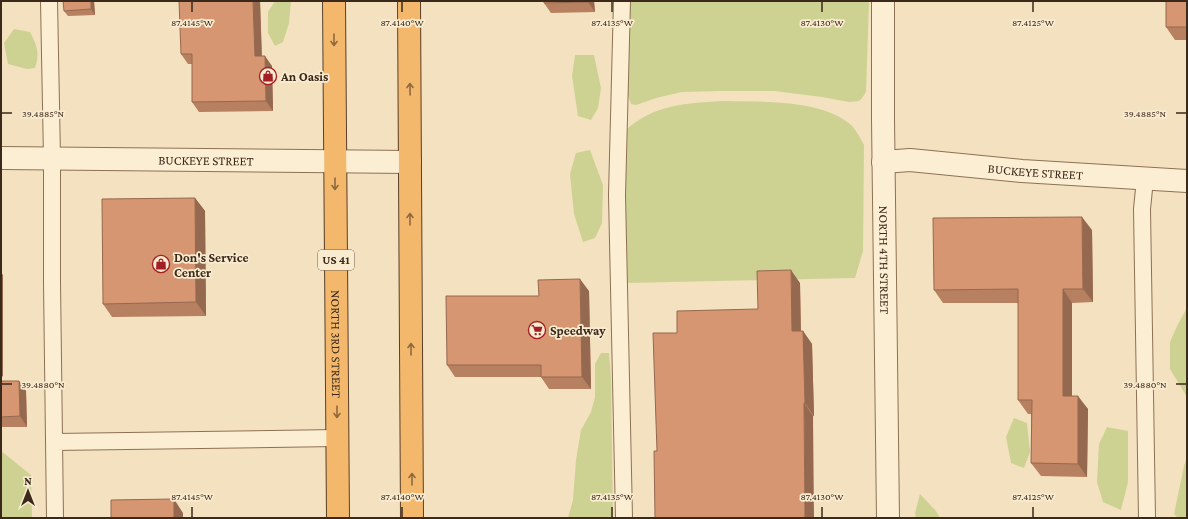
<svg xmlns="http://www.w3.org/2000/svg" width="1188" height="519" font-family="'Crimson Pro',serif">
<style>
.green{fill:#cdd292}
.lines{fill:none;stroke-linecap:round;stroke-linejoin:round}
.service-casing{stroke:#8d7155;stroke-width:18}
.minor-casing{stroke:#8d7155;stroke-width:24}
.trunk-casing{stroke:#5a3f2a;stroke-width:24}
.service{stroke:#fceed3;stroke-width:16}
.minor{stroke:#fceed3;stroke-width:22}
.trunk{stroke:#f3b86c;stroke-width:22}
.wall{fill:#b78161}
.shaded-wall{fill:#95694f}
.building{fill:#d59671;stroke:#95694f}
.oneway{stroke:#8e693f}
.ticks{fill:none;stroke:#3b291b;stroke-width:1.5}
.labels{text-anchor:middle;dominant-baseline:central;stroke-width:3.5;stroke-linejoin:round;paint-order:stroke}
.shield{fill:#f9ebcf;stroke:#746351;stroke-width:1}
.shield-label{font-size:12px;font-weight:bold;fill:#3b291b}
.poi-label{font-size:13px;font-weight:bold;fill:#3b291b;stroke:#f9ebcf;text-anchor:start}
.street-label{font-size:13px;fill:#3b291b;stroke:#f9ebcf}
.ticks-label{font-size:10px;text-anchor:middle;fill:#3b291b;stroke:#f9ebcf;stroke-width:3.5;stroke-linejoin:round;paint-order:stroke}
</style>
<rect width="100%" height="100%" fill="#f3e1bf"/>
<path class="green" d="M 275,1 L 291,1 L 289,23 L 283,42 L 275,46 L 268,33 L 268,12 Z
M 630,1 L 869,1 L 866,92 L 862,98 L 859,101 L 849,102 L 822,97 L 774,91 L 720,91 L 682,92 L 656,98 L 636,105 L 631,104 L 626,90 Z
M 14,29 L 30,32 C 37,46 40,53 35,68 L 27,69 L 8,64 L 4,43 Z
M 575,55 L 594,55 L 601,88 L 598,108 L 591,120 L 578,116 L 572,76 Z
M 724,101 C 762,102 819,99 850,124 C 856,129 860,138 864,145 L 863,251 L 855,278 L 626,283 L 624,132 C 652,104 688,103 724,101 Z
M 590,150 L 603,185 L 602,223 L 595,238 L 583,242 L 574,214 L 570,174 L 576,153 Z
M 1187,308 L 1187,397 L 1170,369 L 1170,342 L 1178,324 Z
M 601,353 L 609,353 L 611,378 L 613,518 L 568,518 L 573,500 L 576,460 L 581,430 L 591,412 L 595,397 L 595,364 Z
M 1014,418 L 1027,423 L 1030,452 L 1024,468 L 1011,463 L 1006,437 Z
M 1107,427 L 1128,431 L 1128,482 L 1121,510 L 1103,502 L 1097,482 L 1099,444 Z
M 1,451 L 31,475 L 32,518 L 1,518 Z
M 1187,457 L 1187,518 L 1178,518 L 1174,514 L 1184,466 Z
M 920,494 L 936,511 L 940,518 L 916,518 L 915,513 Z"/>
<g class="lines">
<g class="service-casing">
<path id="service" d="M 49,1 L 52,158 L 52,282 L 55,518
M 622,1 L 617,195 L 624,518
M 1145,179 L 1142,209 L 1147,518
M 54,442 L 337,438"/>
</g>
<g class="minor-casing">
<g id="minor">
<path id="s1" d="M 883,1 L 883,119 L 888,518"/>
<path id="s2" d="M 1,158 L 410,162"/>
<path id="s3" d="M 883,162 L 910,160 L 1022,171 L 1187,181"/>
</g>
</g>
<g class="trunk-casing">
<g id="trunk">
<path id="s4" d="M 334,1 L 338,518"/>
<path d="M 409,1 L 412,518"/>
</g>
</g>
<use href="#service" class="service"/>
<use href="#minor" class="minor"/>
<use href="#trunk" class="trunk"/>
</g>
<path class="wall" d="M 94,1 L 95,15 L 68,16 L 64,11 Z
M 260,1 L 262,56 L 272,66 L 273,111 L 199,112 L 192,102 L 192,64 L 188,64 L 181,54 Z
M 544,1 L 594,1 L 595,12 L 551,13 L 544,3 Z
M 1187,1 L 1187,40 L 1175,40 L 1166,27 Z
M 195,198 L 205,211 L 206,316 L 112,317 L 103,304 Z
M 1092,230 L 1093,302 L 1072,303 L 1072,396 L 1088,409 L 1087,477 L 1041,476 L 1031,463 L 1031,414 L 1028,414 L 1018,400 L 1018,303 L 943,303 L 934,290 Z
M 800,283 L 801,331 L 803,331 L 812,344 L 814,416 L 657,451 L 677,333 L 758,309 Z
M 589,291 L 591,389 L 549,389 L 541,377 L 455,377 L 447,365 Z
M 1,381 L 19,381 L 26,391 L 27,427 L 1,427 Z"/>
<path class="shaded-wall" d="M 91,1 L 94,1 L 95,15 L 91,9 Z
M 253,1 L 260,1 L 262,66 L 255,56 Z
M 588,1 L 594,1 L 595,12 L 588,2 Z
M 265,56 L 272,66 L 273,111 L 266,101 Z
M 195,198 L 205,211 L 206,316 L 196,302 Z
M 1082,217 L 1092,230 L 1093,302 L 1083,289 Z
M 791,270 L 800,283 L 801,345 L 792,331 Z
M 1,272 L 3,275 L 3,377 L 1,374 Z
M 580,279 L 589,291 L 591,389 L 582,377 Z
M 1063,289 L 1072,303 L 1072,409 L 1063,396 Z
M 803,331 L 812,344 L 814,416 L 805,403 Z
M 19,381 L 26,391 L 27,427 L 20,416 Z
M 1078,396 L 1088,409 L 1087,477 L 1078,464 Z
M 804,403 L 813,416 L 814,518 L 805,518 Z
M 174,499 L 183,513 L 183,518 L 174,518 Z"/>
<path class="building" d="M 63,1 L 91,1 L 91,9 L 64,11 Z
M 179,1 L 253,1 L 255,56 L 265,56 L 266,101 L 192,102 L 192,54 L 181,54 Z
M 544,1 L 588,1 L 588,2 L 544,3 Z
M 1166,1 L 1187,1 L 1187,27 L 1166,27 Z
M 195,198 L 196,302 L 103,304 L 102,199 Z
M 1082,217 L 1083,289 L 1063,289 L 1063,396 L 1078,396 L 1078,464 L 1031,463 L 1032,400 L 1018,400 L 1018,289 L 934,290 L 933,218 Z
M 791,270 L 792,331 L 803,331 L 805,403 L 804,403 L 805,518 L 655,518 L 654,451 L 657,451 L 653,333 L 677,333 L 677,311 L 758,309 L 757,271 Z
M 580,279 L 582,377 L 541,377 L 541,365 L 447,365 L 446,296 L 539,296 L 538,280 Z
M 1,381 L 19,381 L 20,416 L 1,417 Z
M 174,499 L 174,518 L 111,518 L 111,500 Z"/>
<defs><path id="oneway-shaft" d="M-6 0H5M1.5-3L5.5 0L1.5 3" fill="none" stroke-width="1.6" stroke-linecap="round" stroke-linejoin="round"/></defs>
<g class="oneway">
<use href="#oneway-shaft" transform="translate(334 40) rotate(90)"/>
<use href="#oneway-shaft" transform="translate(410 89) rotate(-91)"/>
<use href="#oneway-shaft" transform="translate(335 184) rotate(90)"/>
<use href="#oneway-shaft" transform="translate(410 219) rotate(-90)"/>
<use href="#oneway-shaft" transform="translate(411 349) rotate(-90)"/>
<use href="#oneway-shaft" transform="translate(337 412) rotate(90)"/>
<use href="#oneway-shaft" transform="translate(412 479) rotate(-90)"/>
</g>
<path class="ticks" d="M 192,2 L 192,12M 402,2 L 402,12M 612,2 L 612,12M 822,2 L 822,12M 1033,2 L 1033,12M 2,113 L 12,113M 1176,113 L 1186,113M 2,384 L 12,384M 1176,384 L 1186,384M 192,507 L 192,517M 402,507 L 402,517M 612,507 L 612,517M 822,507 L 822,517M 1033,507 L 1033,517"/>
<defs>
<g id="shop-ring" transform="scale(0.9)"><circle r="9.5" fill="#f9ebcf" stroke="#a31f25" stroke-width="1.5"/><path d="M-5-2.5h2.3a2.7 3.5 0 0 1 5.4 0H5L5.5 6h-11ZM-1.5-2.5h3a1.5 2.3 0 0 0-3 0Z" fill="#a31f25"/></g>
<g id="supermarket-ring" transform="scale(0.9)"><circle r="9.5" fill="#f9ebcf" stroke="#a31f25" stroke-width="1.5"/><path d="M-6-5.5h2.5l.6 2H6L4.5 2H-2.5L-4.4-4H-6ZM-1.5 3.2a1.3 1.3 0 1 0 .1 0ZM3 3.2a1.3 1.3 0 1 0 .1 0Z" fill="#a31f25"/></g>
</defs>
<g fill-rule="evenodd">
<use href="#shop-ring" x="268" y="76"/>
<use href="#shop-ring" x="161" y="264"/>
<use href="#supermarket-ring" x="537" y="330"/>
</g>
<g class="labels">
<rect class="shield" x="318" y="250" width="36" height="20" rx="3"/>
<g class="shield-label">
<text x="336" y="260">US 41</text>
</g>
<g class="poi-label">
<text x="281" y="76">An Oasis</text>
<text x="174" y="257">Don's Service<tspan x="174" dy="15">Center</tspan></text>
<text x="550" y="330">Speedway</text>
</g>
<g class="street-label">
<text stroke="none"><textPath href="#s2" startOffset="205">BUCKEYE STREET</textPath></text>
<text stroke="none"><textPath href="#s3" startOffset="153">BUCKEYE STREET</textPath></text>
<text stroke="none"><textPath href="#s1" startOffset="259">NORTH 4TH STREET</textPath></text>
<text stroke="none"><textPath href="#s4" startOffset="343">NORTH 3RD STREET</textPath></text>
</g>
</g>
<g class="ticks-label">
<text x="192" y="26">87.4145°W</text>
<text x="402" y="26">87.4140°W</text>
<text x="612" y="26">87.4135°W</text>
<text x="822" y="26">87.4130°W</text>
<text x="1033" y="26">87.4125°W</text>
<text x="43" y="117">39.4885°N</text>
<text x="1145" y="117">39.4885°N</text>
<text x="43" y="388">39.4880°N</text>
<text x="1145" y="388">39.4880°N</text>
<text x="192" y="500">87.4145°W</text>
<text x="402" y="500">87.4140°W</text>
<text x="612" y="500">87.4135°W</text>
<text x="822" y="500">87.4130°W</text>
<text x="1033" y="500">87.4125°W</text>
</g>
<rect width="1188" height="519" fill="none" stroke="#3b291b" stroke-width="4"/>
<g transform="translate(28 491)" stroke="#f9ebcf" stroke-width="3" paint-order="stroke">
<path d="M0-3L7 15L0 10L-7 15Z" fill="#3b291b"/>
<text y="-6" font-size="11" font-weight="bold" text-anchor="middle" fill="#3b291b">N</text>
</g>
</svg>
